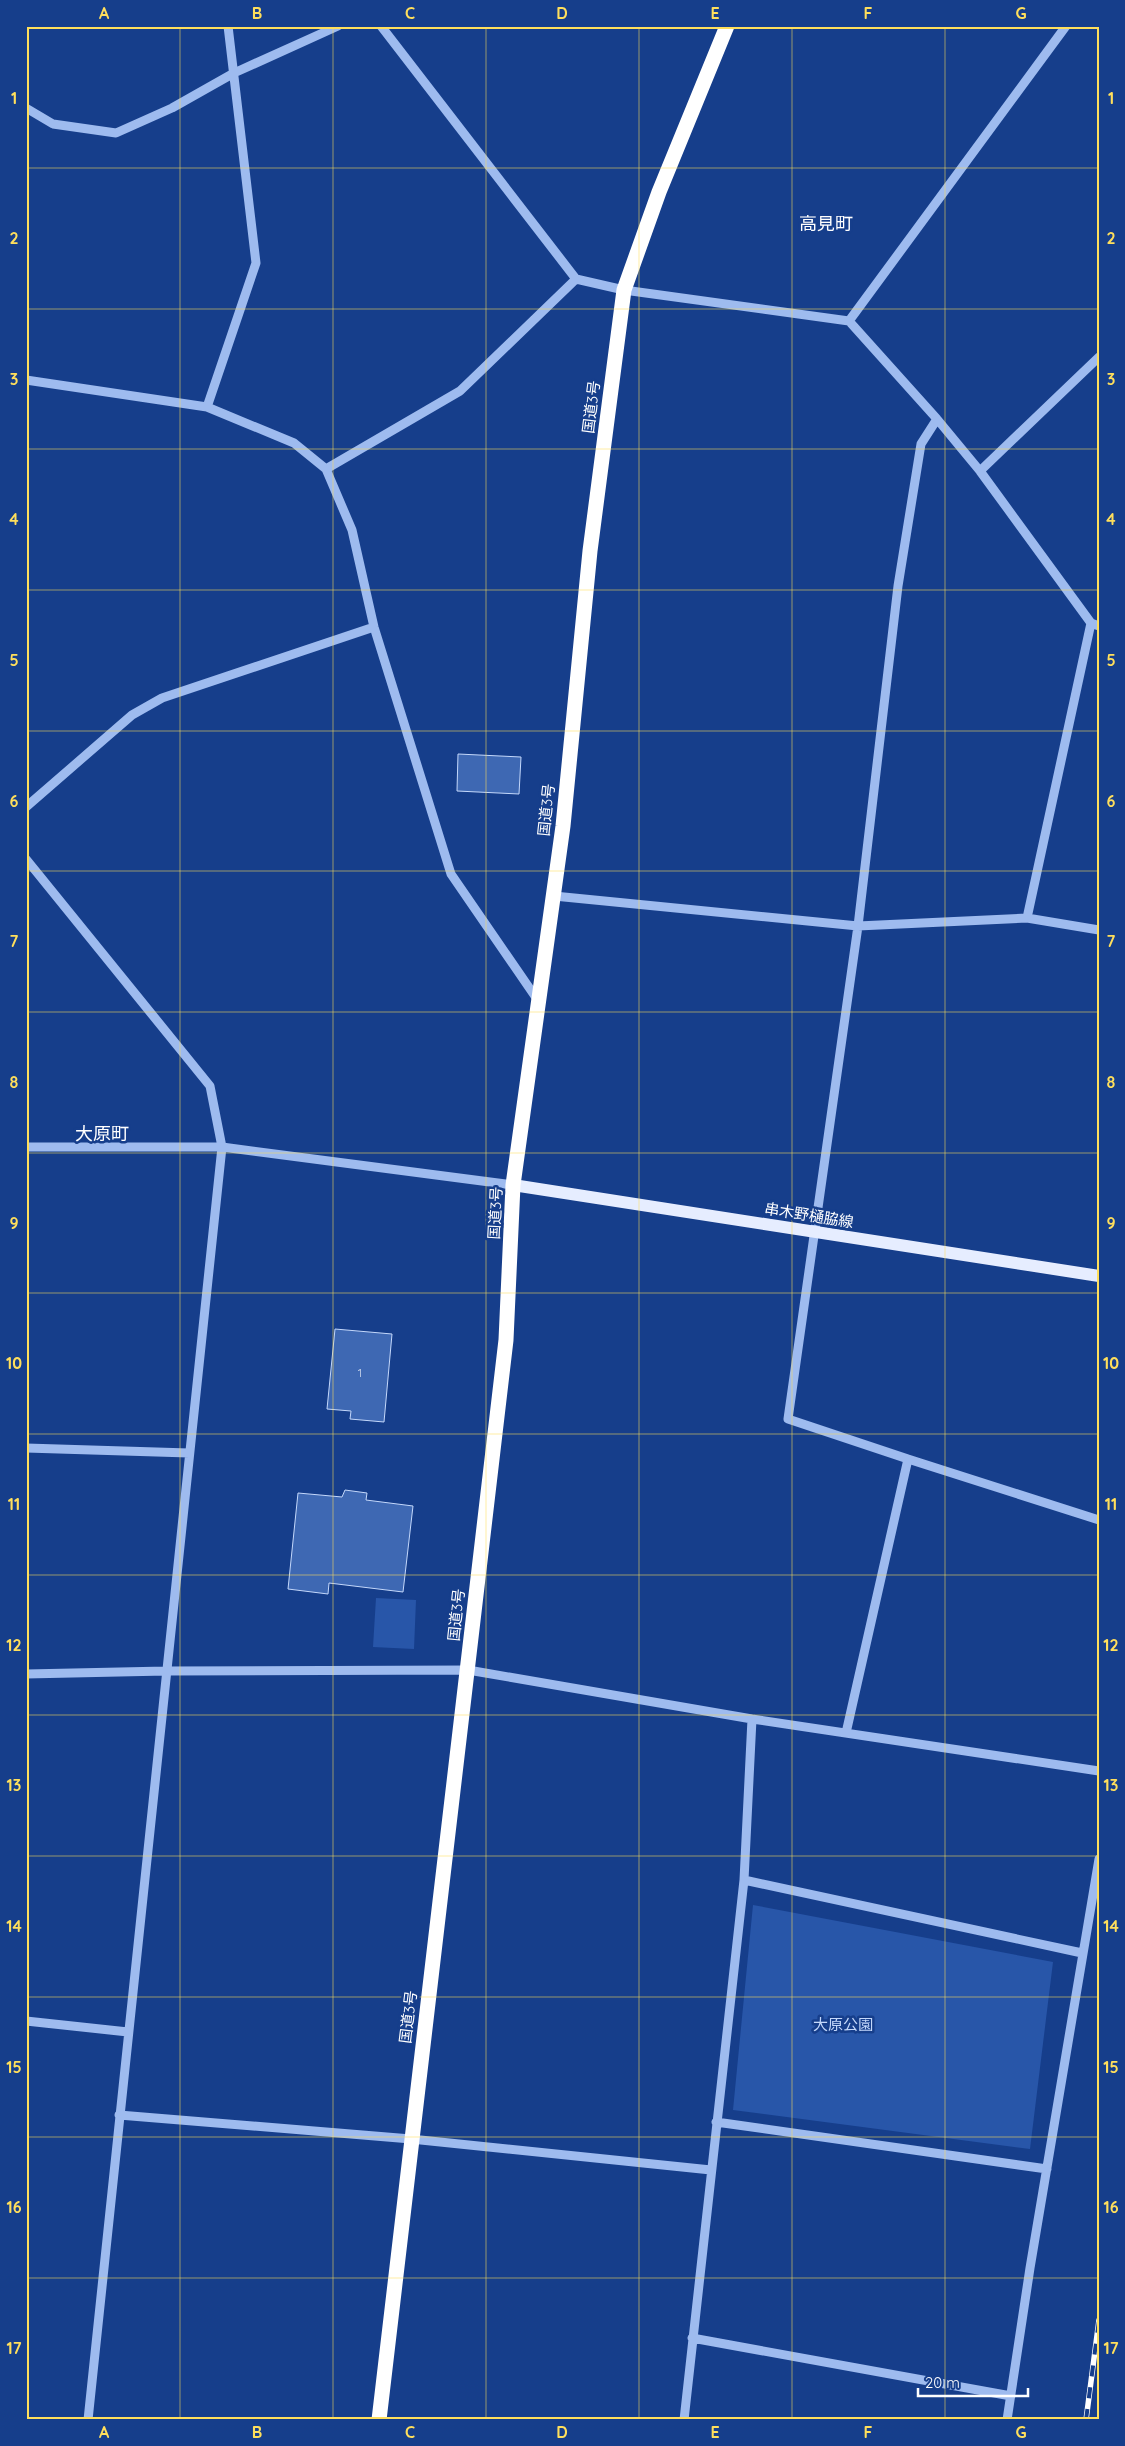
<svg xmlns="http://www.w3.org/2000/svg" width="1125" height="2446" font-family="Quicksand,'Noto Sans JP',sans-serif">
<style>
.green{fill:#2856a9}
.building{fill:#3e68b3;stroke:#c4d8fb}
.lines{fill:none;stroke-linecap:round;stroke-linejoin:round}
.minor{stroke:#9ebbef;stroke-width:9}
.major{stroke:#e6edff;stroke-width:12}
.highway{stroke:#fff;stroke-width:15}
.rail-casing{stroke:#fff;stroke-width:5.5}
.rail{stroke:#163e8b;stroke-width:4;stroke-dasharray:11;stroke-linecap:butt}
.grid{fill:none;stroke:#ffdf5c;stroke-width:1;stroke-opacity:0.55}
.labels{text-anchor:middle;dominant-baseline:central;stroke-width:5;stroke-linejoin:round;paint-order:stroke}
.number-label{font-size:12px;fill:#cfd9ec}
.street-label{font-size:15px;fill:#fff;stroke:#163e8b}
.park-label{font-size:15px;fill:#c4d8fb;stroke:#163e8b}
.quarter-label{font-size:18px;fill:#fff;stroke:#163e8b}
.neatline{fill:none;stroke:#ffdf5c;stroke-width:2}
.grid-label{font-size:16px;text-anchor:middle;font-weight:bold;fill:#ffdf5c}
</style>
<rect width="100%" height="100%" fill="#163e8b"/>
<path class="green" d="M 376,1598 L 416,1600 L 414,1649 L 373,1647 Z
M 753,1905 L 1053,1962 L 1030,2149 L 733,2110 Z"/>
<path class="building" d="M 458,754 L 521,757 L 519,794 L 457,791 Z
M 335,1329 L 392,1334 L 384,1422 L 350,1419 L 351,1411 L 327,1409 Z
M 345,1490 L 367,1493 L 366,1500 L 413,1506 L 403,1592 L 329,1583 L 328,1594 L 288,1589 L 298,1493 L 342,1497 Z"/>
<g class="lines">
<path class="minor" d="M 381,26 L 576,279
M 26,108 L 53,124 L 116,133 L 172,108 L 234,73 L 338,26
M 849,321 L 1066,26
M 26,380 L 207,407 L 294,443 L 326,469 L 352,530 L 374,627 L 451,874 L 539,1002
M 207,407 L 256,263 L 228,26
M 326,469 L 460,391 L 576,279 L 624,290 L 849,321 L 937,419 L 980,471 L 1091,623 L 1099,626
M 980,471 L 1099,357
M 26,807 L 132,715 L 162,698 L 374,627
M 26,859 L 210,1086 L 222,1147 L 88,2420
M 554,896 L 858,926 L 1027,918 L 1099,930
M 1027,918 L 1091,623
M 26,1147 L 222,1147 L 513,1185
M 26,1448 L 189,1453
M 908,1459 L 1099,1520
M 26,1674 L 166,1671 L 468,1670 L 752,1719 L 1099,1771
M 846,1733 L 908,1459 L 788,1419 L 858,926 L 898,586 L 921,444 L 937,419
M 744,1880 L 1082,1953
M 26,2021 L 128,2032
M 119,2115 L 411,2139 L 711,2170
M 716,2122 L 1047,2169
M 692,2338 L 1011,2396
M 684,2420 L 744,1880 L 752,1719
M 1007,2420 L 1030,2268 L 1099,1859"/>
<path class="major" d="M 513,1185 L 1099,1276"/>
<path class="highway" d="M 379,2420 L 506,1340 L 513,1185 L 563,826 L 590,551 L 624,290 L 659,192 L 727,26"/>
<g class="rail-casing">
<path id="rail" d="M 1086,2420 L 1099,2320"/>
</g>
<use href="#rail" class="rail"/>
</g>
<path class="grid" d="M 180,26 L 180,2420M 333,26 L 333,2420M 486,26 L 486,2420M 639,26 L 639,2420M 792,26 L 792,2420M 945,26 L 945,2420M 26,168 L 1099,168M 26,309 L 1099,309M 26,449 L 1099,449M 26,590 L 1099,590M 26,731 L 1099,731M 26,871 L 1099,871M 26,1012 L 1099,1012M 26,1153 L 1099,1153M 26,1293 L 1099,1293M 26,1434 L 1099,1434M 26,1575 L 1099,1575M 26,1715 L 1099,1715M 26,1856 L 1099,1856M 26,1997 L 1099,1997M 26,2137 L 1099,2137M 26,2278 L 1099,2278"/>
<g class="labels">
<g class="number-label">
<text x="360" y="1372">1</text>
</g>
<g class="street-label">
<text transform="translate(591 407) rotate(-83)">国道3号</text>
<text transform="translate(546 810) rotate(-84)">国道3号</text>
<text transform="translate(495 1213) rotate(-87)">国道3号</text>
<text transform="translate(809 1215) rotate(9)">串木野樋脇線</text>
<text transform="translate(456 1615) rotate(-84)">国道3号</text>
<text transform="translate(408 2017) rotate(-83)">国道3号</text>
</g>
<g class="park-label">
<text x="843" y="2024">大原公園</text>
</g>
<g class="quarter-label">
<text x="826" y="223">高見町</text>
<text x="102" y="1133">大原町</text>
</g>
</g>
<rect width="1125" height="2446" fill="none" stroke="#163e8b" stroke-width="55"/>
<path d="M918 2388v8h110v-8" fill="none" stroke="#ffffff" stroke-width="2.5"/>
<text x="925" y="2388" font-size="15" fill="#ffffff" stroke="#163e8b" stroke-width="4" paint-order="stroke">20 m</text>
<rect x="28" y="28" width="1070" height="2390" class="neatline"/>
<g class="grid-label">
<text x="104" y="19">A</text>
<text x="257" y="19">B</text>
<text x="410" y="19">C</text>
<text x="562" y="19">D</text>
<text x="715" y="19">E</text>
<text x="868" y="19">F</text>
<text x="1021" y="19">G</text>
<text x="14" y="104">1</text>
<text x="1111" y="104">1</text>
<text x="14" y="244">2</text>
<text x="1111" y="244">2</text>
<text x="14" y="385">3</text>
<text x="1111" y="385">3</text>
<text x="14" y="525">4</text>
<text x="1111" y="525">4</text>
<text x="14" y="666">5</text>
<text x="1111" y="666">5</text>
<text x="14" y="807">6</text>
<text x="1111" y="807">6</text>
<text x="14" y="947">7</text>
<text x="1111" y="947">7</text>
<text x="14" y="1088">8</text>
<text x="1111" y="1088">8</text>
<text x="14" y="1229">9</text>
<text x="1111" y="1229">9</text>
<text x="14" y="1369">10</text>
<text x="1111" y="1369">10</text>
<text x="14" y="1510">11</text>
<text x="1111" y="1510">11</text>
<text x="14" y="1651">12</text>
<text x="1111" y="1651">12</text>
<text x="14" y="1791">13</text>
<text x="1111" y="1791">13</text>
<text x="14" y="1932">14</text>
<text x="1111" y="1932">14</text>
<text x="14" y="2073">15</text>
<text x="1111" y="2073">15</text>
<text x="14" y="2213">16</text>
<text x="1111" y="2213">16</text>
<text x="14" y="2354">17</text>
<text x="1111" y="2354">17</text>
<text x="104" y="2438">A</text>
<text x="257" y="2438">B</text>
<text x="410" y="2438">C</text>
<text x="562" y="2438">D</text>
<text x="715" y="2438">E</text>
<text x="868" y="2438">F</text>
<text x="1021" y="2438">G</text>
</g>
</svg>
